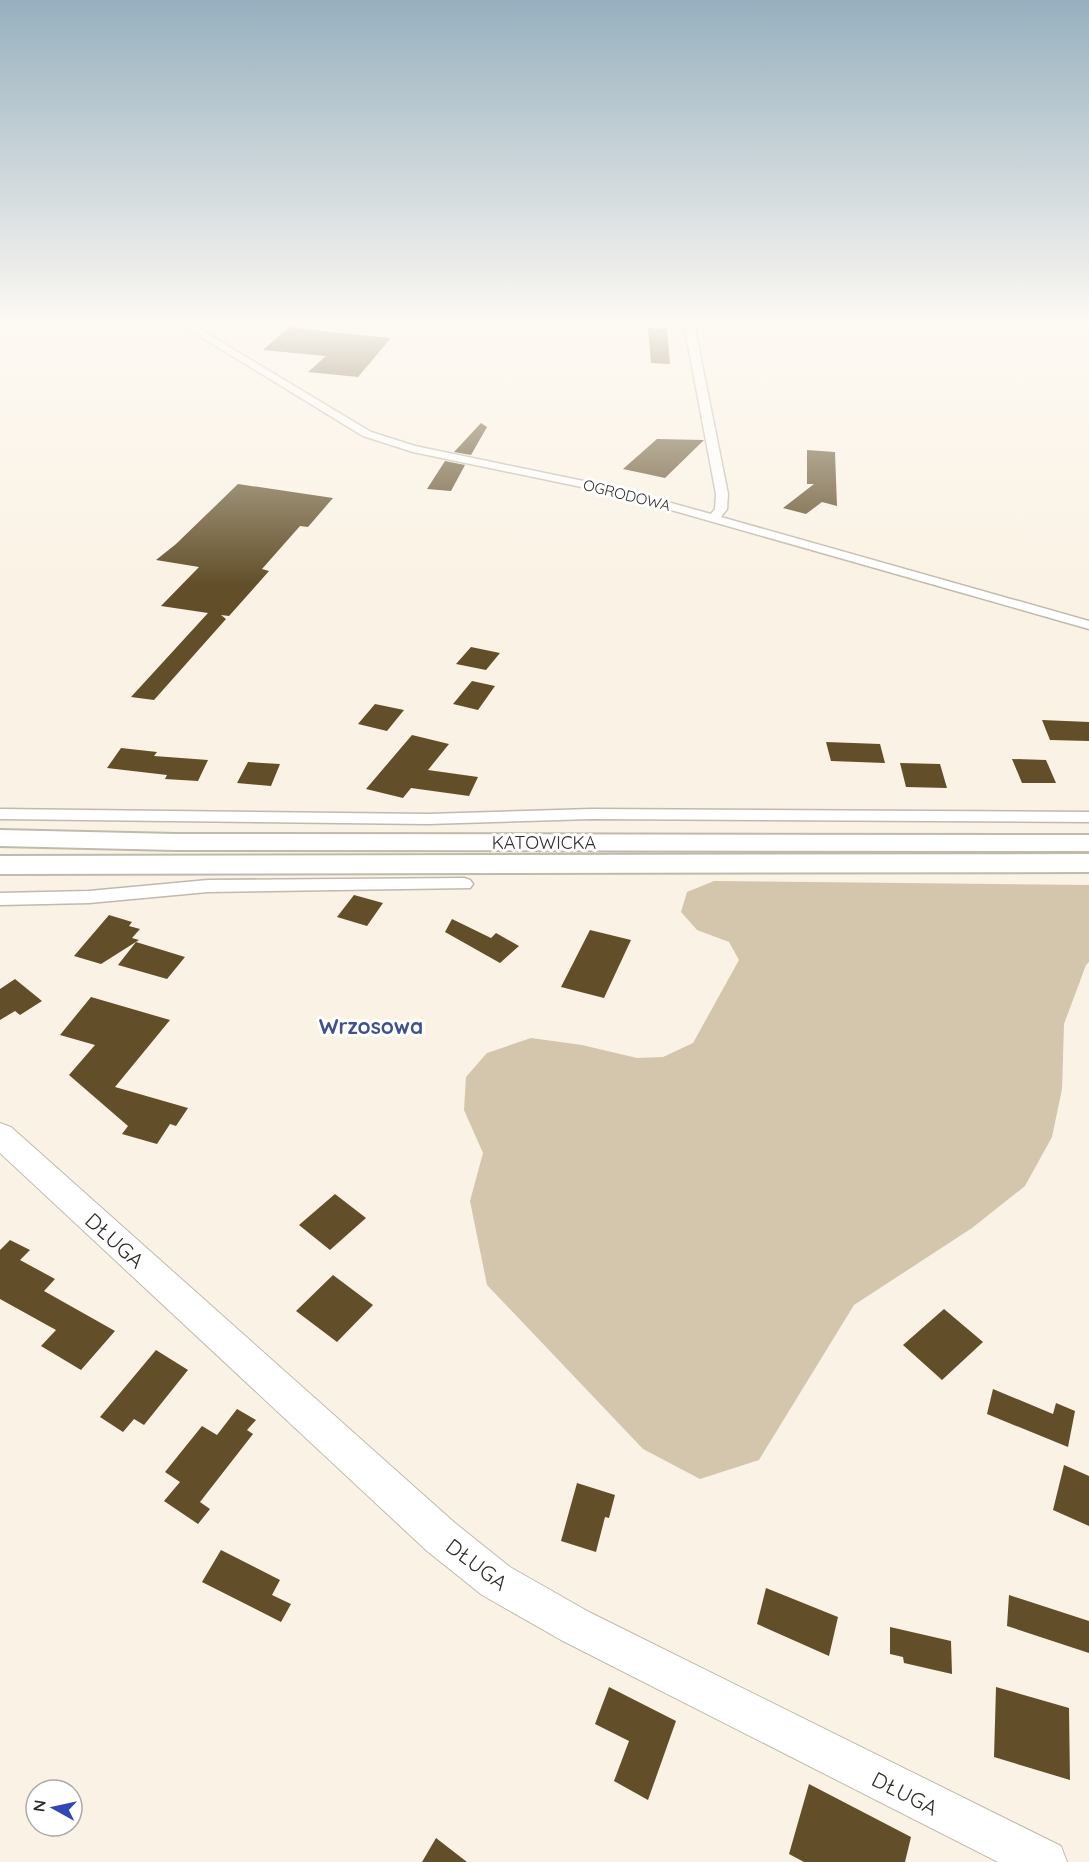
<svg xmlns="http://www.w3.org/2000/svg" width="1089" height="1862" font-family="Quicksand,sans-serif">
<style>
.green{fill:#d3c6ad}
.building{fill:#624f29}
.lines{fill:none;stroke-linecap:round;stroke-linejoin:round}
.street-casing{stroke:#c0baac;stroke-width:3}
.secondary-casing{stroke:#c0baac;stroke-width:2}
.primary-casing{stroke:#c0baac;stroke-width:4}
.street{fill:#fff;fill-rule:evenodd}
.secondary{fill:#fff;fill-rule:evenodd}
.primary{fill:#fff;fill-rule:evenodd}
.labels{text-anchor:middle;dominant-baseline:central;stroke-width:6;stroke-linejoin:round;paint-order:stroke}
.far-street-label{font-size:15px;fill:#2f2c27;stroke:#fff}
.street-label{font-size:18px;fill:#2f2c27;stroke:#fff}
.quarter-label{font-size:21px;font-weight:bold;fill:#40518d;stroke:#fff}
.near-street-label{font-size:21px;fill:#2f2c27;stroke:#fff}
</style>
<rect width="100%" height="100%" fill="#faf2e4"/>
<path class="green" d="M 714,881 L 1089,885 L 1089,962 L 1086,965 L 1064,1024 L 1062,1089 L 1052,1137 L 1025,1186 L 972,1228 L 854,1305 L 759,1460 L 700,1479 L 643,1449 L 487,1285 L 470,1201 L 483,1153 L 464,1110 L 466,1077 L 487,1053 L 531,1038 L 582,1045 L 637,1058 L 663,1057 L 693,1043 L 739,960 L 729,942 L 697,930 L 681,912 L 687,892 Z"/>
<path class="building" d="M 289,327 L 320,331 L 391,338 L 358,377 L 308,372 L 326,356 L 263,350 Z
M 648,328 L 667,329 L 670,364 L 651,363 Z
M 481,423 L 487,427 L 471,455 L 454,452 Z
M 657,439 L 703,440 L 704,440 L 665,478 L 623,469 Z
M 807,450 L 835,452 L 837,506 L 822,502 L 806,514 L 783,508 L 814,484 L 807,484 Z
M 445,461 L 465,465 L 451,491 L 427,489 Z
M 238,484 L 333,498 L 308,527 L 300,526 L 262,569 L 269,571 L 229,616 L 221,615 L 226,619 L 154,700 L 131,697 L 208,613 L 161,606 L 199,567 L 156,560 L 176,544 Z
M 471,647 L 500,653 L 486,670 L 456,664 Z
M 472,681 L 495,686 L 478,710 L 453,704 Z
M 375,704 L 404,710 L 387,731 L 358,724 Z
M 1042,720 L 1089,722 L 1089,741 L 1050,740 Z
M 412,735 L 449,744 L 428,770 L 478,777 L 469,796 L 411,788 L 403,798 L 366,789 Z
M 826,742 L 880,744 L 885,763 L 831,761 Z
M 121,748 L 157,752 L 154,756 L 208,760 L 198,781 L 165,779 L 167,775 L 107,768 Z
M 1012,759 L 1046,760 L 1056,783 L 1022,783 Z
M 248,762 L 280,764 L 271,786 L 237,783 Z
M 900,763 L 940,764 L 947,788 L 906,787 Z
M 354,895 L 383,903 L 367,926 L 337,917 Z
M 109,915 L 132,922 L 129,926 L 140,929 L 132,938 L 139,940 L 101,964 L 74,956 Z
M 452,919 L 491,938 L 496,933 L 519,946 L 500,963 L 445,932 Z
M 590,930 L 631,940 L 604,998 L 561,987 Z
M 136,942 L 185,957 L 167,979 L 118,965 Z
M 15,979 L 42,1001 L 20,1015 L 15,1011 L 0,1020 L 0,989 Z
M 91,997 L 170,1020 L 115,1087 L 188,1108 L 176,1126 L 170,1124 L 157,1144 L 122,1134 L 128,1126 L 69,1075 L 95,1045 L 60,1035 Z
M 335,1194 L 366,1218 L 330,1250 L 299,1225 Z
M 10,1240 L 30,1250 L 20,1260 L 55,1279 L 44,1291 L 115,1331 L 81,1370 L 41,1346 L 56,1330 L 0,1299 L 0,1250 Z
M 333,1275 L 373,1305 L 337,1342 L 296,1311 Z
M 944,1309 L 983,1342 L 942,1380 L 903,1345 Z
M 156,1350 L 188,1370 L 144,1425 L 134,1419 L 123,1432 L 100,1417 Z
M 993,1389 L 1053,1414 L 1056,1403 L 1075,1411 L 1068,1447 L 987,1414 Z
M 237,1409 L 256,1420 L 247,1430 L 253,1434 L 200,1502 L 210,1509 L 198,1524 L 164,1501 L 180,1482 L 165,1472 L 202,1426 L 217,1435 Z
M 1064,1465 L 1089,1476 L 1089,1526 L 1053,1510 Z
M 577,1483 L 615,1495 L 609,1518 L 605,1517 L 596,1552 L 561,1541 Z
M 221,1550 L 280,1580 L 272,1595 L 291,1604 L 281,1622 L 202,1582 Z
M 766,1588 L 838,1617 L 829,1656 L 757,1624 Z
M 1009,1595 L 1089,1621 L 1089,1653 L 1007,1626 Z
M 890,1627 L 951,1641 L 952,1674 L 904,1663 L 903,1657 L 890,1654 Z
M 609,1687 L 676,1721 L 648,1800 L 614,1781 L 629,1741 L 595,1724 Z
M 996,1687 L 1069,1708 L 1070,1780 L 994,1757 Z
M 809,1784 L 911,1837 L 905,1862 L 804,1862 L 789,1854 Z
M 436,1838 L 467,1862 L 422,1862 Z"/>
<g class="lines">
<g class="street-casing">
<path id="street" d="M 180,324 L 191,324 L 371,432 L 415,446 L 617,488 L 711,514 L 715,509 L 716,494 L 684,324 L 694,324 L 728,494 L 727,509 L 721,517 L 1089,621 L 1089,629 L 615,494 L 413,452 L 363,436 Z
M 0,809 L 428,814 L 592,809 L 1089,812 L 1089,822 L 592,819 L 428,824 L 0,819 Z
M 464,878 L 470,880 L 473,884 L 470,888 L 208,892 L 89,903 L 0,905 L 0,893 L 89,891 L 208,880 Z"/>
</g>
<g class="secondary-casing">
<path id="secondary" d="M 0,1123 L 11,1127 L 455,1523 L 510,1567 L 589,1612 L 1061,1846 L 1067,1862 L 998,1862 L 561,1640 L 482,1595 L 427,1551 L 0,1153 Z"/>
</g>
<g class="primary-casing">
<path id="primary" d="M 0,830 L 175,834 L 1089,835 L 1089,851 L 175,850 L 0,846 Z
M 1089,854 L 1089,872 L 0,874 L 0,856 Z"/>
</g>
<use href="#street" class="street"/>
<use href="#secondary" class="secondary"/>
<use href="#primary" class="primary"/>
</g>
<linearGradient id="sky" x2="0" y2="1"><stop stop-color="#97b0bf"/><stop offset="0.55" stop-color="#fdf9f3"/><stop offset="1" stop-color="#fdf9f3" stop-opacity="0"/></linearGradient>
<rect width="1089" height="585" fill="url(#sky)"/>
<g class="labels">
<g class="far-street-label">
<text transform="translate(627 495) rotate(14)">OGRODOWA</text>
</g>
<g class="street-label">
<text x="544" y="842">KATOWICKA</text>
</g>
<g class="quarter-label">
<text x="371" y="1026">Wrzosowa</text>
</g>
<g class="near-street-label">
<text transform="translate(115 1240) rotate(42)">DŁUGA</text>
<text transform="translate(477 1564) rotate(37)">DŁUGA</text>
<text transform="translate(905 1793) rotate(27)">DŁUGA</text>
</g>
</g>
<g transform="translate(54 1808) rotate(278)"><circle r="28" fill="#ffffff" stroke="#acaba9" stroke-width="1.5"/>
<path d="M0-4.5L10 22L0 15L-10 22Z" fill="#3246b8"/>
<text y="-9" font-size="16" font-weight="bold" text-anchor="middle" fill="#2f2c27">N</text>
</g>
</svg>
